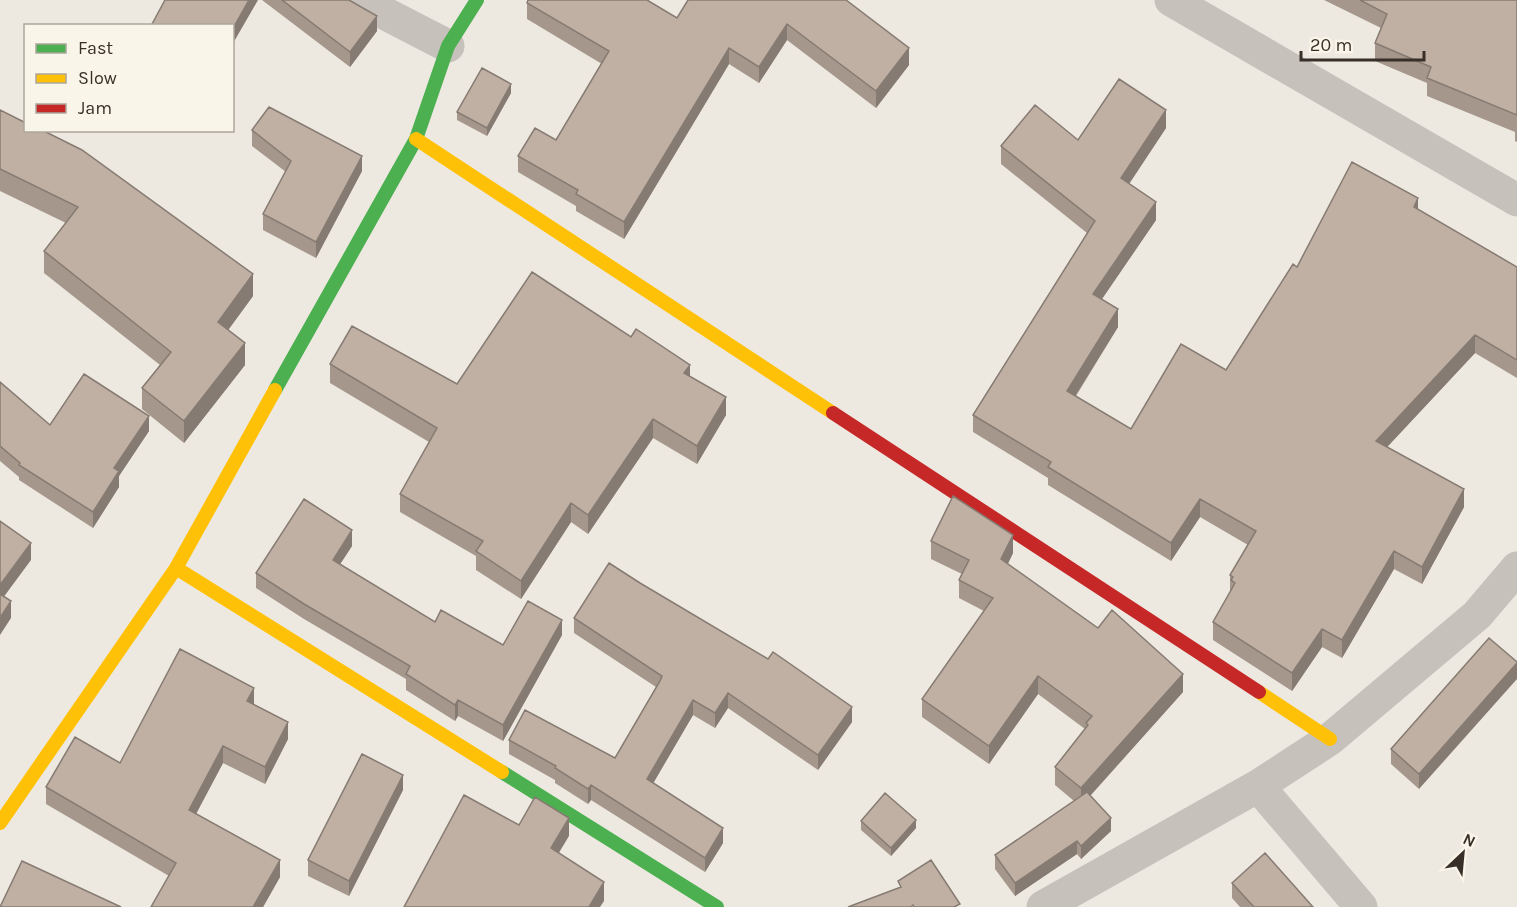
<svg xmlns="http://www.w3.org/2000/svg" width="1517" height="907" font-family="Karla,sans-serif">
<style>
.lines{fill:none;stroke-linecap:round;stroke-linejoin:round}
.street{stroke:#c6c1ba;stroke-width:33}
.fast{stroke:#4caf50;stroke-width:14}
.slow{stroke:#ffc107;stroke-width:14}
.jam{stroke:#c62828;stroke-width:14}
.wall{fill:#a5978c}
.shaded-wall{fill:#867b72}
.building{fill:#c0b0a3;stroke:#867b72;stroke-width:1.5}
</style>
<rect width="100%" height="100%" fill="#ede9e1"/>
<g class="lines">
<path class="street" d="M 359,0 L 448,46
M 1171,0 L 1517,200
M 1258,786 L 1361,907
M 1043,907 L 1258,786 L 1330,739 L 1477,615 L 1517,568"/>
<path class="fast" d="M 275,390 L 416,139 L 448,46 L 477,0
M 502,772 L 717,907"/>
<path class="slow" d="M 416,139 L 833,413
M 176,568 L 502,772
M 1259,692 L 1330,739
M 0,823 L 176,568 L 275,390"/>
<path class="jam" d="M 833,413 L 1259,692"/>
</g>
<path class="wall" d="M 262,0 L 349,0 L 377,31 L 350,67 Z
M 846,0 L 909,65 L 876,108 L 787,40 L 759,83 L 729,64 L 624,239 L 576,211 L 576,206 L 518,172 L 518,156 L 556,140 L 602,64 L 527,19 L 527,3 L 677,18 Z
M 1324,0 L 1517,0 L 1517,142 L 1515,141 L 1515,132 L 1427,96 L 1427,83 L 1375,61 L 1375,43 L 1381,28 Z
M 511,93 L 487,136 L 457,120 L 457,112 Z
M 0,110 L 253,296 L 228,330 L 245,365 L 184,443 L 142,409 L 142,388 L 160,365 L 44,273 L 44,251 L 66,223 L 0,191 Z
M 1166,128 L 1129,184 L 1156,220 L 1102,299 L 1118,327 L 1076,396 L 1131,429 L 1226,370 L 1297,267 L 1418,210 L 1517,267 L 1517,378 L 1475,353 L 1387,447 L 1464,507 L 1422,584 L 1394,569 L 1342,658 L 1322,647 L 1292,691 L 1213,640 L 1213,622 L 1230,592 L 1230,575 L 1248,545 L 1200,517 L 1171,561 L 1048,485 L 1048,478 L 973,432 L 973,415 L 1087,233 L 1001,164 L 1001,146 L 1078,140 Z
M 252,130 L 362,171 L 316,258 L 263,230 L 263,214 L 286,172 L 252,146 Z
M 330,364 L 457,384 L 690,376 L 726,415 L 697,464 L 653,438 L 588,534 L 571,522 L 521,599 L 476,570 L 476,556 L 400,512 L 400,494 L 429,442 L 330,383 Z
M 0,382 L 50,425 L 149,431 L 119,476 L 119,487 L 93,528 L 19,480 L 19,477 L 0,461 Z
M 931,541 L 1013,553 L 1008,564 L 1183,692 L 1090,796 L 1111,831 L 1081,859 L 1077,854 L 1015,896 L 995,869 L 995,855 L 1074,801 L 1055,785 L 1055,767 L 1085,729 L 1038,694 L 989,764 L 922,717 L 922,699 L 984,611 L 959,598 L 959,580 L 962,574 L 931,559 Z
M 352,546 L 340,564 L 435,622 L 503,645 L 562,635 L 503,741 L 458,716 L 455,721 L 406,690 L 406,679 L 304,619 L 256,588 L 256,573 Z
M 574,618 L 852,722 L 818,770 L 728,708 L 715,728 L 693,715 L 653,783 L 723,843 L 705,872 L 591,800 L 588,804 L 555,783 L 555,780 L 509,754 L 509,740 L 615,758 L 656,687 L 574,633 Z
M 1489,638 L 1419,789 L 1391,764 L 1391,749 Z
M 254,705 L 288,739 L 265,784 L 223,763 L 196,814 L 280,877 L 263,907 L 151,907 L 169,876 L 46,804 L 46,787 L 120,763 Z
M 403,790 L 349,896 L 308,876 L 308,860 Z
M 861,821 L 916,828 L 891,856 L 861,830 Z
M 1232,883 L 1313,907 L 1240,907 L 1232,898 Z"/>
<path class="shaded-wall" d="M 249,0 L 258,0 L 232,45 L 232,30 Z
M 377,16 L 377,31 L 350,67 L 350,52 Z
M 787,24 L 787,40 L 759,83 L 759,67 Z
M 729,48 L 729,64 L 624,239 L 624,222 Z
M 909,48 L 909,65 L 876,108 L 876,91 Z
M 511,84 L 511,93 L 487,136 L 487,128 Z
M 1166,110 L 1166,128 L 1121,196 L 1121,178 Z
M 362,156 L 362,171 L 316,258 L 316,242 Z
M 1418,198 L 1418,216 L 1414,207 Z
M 1156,202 L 1156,220 L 1093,312 L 1093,294 Z
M 253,274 L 253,296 L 218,344 L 218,322 Z
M 1118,309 L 1118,327 L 1067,409 L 1067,391 Z
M 1475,335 L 1475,353 L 1376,459 L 1376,441 Z
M 245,343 L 245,365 L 184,443 L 184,421 Z
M 690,365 L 690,384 L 684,373 Z
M 726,397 L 726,415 L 697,464 L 697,446 Z
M 149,416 L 149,431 L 119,476 L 119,487 L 93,528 L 93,512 L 114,468 Z
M 653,419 L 653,438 L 588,534 L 588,515 Z
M 1464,489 L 1464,507 L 1422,584 L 1422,567 Z
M 1200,499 L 1200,517 L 1171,561 L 1171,543 Z
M 571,503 L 571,522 L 521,599 L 521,581 Z
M 352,530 L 352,546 L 333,575 L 333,560 Z
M 1013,535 L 1013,553 L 1001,577 L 1001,559 Z
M 31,543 L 31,560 L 0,602 L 0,585 Z
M 1394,551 L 1394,569 L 1342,658 L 1342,640 Z
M 11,601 L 11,618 L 0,635 L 0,618 Z
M 562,620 L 562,635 L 503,741 L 503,725 Z
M 1322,629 L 1322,647 L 1292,691 L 1292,673 Z
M 1517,663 L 1517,679 L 1419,789 L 1419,774 Z
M 1183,674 L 1183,692 L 1081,806 L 1081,788 Z
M 1038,676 L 1038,694 L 989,764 L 989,746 Z
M 254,688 L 254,705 L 247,701 Z
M 728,693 L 728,708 L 715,728 L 715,713 Z
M 458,700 L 458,716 L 455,721 L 455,705 Z
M 693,700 L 693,715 L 647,794 L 647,779 Z
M 852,707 L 852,722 L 818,770 L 818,755 Z
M 288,722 L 288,739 L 265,784 L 265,767 Z
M 223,746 L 223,763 L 189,827 L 189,810 Z
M 403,775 L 403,790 L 349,896 L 349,881 Z
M 591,785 L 591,800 L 588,804 L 588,789 Z
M 569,818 L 569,836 L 551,866 L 551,848 Z
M 1111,818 L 1111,831 L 1081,859 L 1081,846 Z
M 916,820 L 916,828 L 891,856 L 891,848 Z
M 723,828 L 723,843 L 705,872 L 705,858 Z
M 1077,841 L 1077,854 L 1015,896 L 1015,883 Z
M 280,860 L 280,877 L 263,907 L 253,907 Z
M 604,882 L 604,901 L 600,907 L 589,907 Z"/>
<path class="building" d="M 165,0 L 249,0 L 232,30 L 232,26 L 151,26 Z
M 282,0 L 349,0 L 377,16 L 350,52 Z
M 528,0 L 647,0 L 677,18 L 688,0 L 846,0 L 909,48 L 876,91 L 787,24 L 759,67 L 729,48 L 624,222 L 576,194 L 578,190 L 518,156 L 535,128 L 556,140 L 609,51 L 527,3 Z
M 1360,0 L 1517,0 L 1517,115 L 1427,78 L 1431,67 L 1375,43 L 1387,14 Z
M 482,68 L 511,84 L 487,128 L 457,112 Z
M 1119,79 L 1166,110 L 1121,178 L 1156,202 L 1093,294 L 1118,309 L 1067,391 L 1131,429 L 1181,344 L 1226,370 L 1293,264 L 1297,267 L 1352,162 L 1418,198 L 1414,207 L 1517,267 L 1517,360 L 1475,335 L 1376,441 L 1464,489 L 1422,567 L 1394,551 L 1342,640 L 1322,629 L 1292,673 L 1213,622 L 1235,583 L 1231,580 L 1233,577 L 1230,575 L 1256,531 L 1200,499 L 1171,543 L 1048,467 L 1051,462 L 973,415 L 1095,221 L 1001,146 L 1035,105 L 1078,140 Z
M 269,107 L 362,156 L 316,242 L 263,214 L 291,161 L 252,130 Z
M 0,110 L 26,123 L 26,130 L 42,130 L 82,150 L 253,274 L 218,322 L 245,343 L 184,421 L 142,388 L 171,352 L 44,251 L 78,207 L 0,169 Z
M 532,272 L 631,337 L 636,329 L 690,365 L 684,373 L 726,397 L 697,446 L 653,419 L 588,515 L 571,503 L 521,581 L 476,551 L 483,541 L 400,494 L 437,428 L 330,364 L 352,326 L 457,384 Z
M 84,374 L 149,416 L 114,468 L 119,471 L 93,512 L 19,465 L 20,463 L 0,446 L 0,382 L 50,425 Z
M 953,496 L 1013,535 L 1001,559 L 1098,628 L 1112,610 L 1183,674 L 1081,788 L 1055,767 L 1088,725 L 1086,723 L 1092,716 L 1038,676 L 989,746 L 922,699 L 993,598 L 959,580 L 969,560 L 931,541 Z
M 304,499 L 352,530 L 333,560 L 435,622 L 441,610 L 503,645 L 528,601 L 562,620 L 503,725 L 458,700 L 455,705 L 406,674 L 410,666 L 304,604 L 256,573 Z
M 0,521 L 31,543 L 0,585 Z
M 609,563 L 640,583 L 768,659 L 773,652 L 852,707 L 818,755 L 728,693 L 715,713 L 693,700 L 647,779 L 723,828 L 705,858 L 591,785 L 588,789 L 555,768 L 556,766 L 509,740 L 525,710 L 615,758 L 660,681 L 662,676 L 574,618 Z
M 0,594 L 11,601 L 0,618 Z
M 1489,638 L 1517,662 L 1517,663 L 1419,774 L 1391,749 Z
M 180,649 L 254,688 L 247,701 L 288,722 L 265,767 L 223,746 L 189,810 L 280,860 L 253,907 L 151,907 L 176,863 L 46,787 L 75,737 L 120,763 Z
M 362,754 L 403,775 L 349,881 L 308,860 Z
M 1087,792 L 1111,818 L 1081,846 L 1077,841 L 1015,883 L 995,855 Z
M 885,793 L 916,820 L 891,848 L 861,821 Z
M 464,795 L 519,825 L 535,797 L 569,818 L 551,848 L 604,882 L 589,907 L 404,907 Z
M 1265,853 L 1313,907 L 1254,907 L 1232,883 Z
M 931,860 L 960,904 L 954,907 L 914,907 L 913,905 L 911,907 L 848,907 L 901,887 L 898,881 Z
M 22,861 L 121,907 L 0,907 Z"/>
<rect x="24" y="24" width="210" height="108" fill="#faf5e9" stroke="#aca69c" stroke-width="1.5"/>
<rect x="36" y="44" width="30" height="9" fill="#4caf50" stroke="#aca69c" stroke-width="1.5"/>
<text x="78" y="54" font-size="18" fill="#372f28">Fast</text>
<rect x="36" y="74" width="30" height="9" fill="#ffc107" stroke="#aca69c" stroke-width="1.5"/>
<text x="78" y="84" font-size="18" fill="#372f28">Slow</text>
<rect x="36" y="104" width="30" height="9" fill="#c62828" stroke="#aca69c" stroke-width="1.5"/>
<text x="78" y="114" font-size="18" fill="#372f28">Jam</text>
<g transform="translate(1463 853) rotate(26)" stroke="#faf5e9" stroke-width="4.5" paint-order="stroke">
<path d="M0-4.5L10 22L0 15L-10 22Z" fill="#372f28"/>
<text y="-9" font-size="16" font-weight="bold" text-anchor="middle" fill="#372f28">N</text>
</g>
<path d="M1301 51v9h123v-9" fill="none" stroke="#372f28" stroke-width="3"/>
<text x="1310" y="51" font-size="18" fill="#372f28" stroke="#faf5e9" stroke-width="4.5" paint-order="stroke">20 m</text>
</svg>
